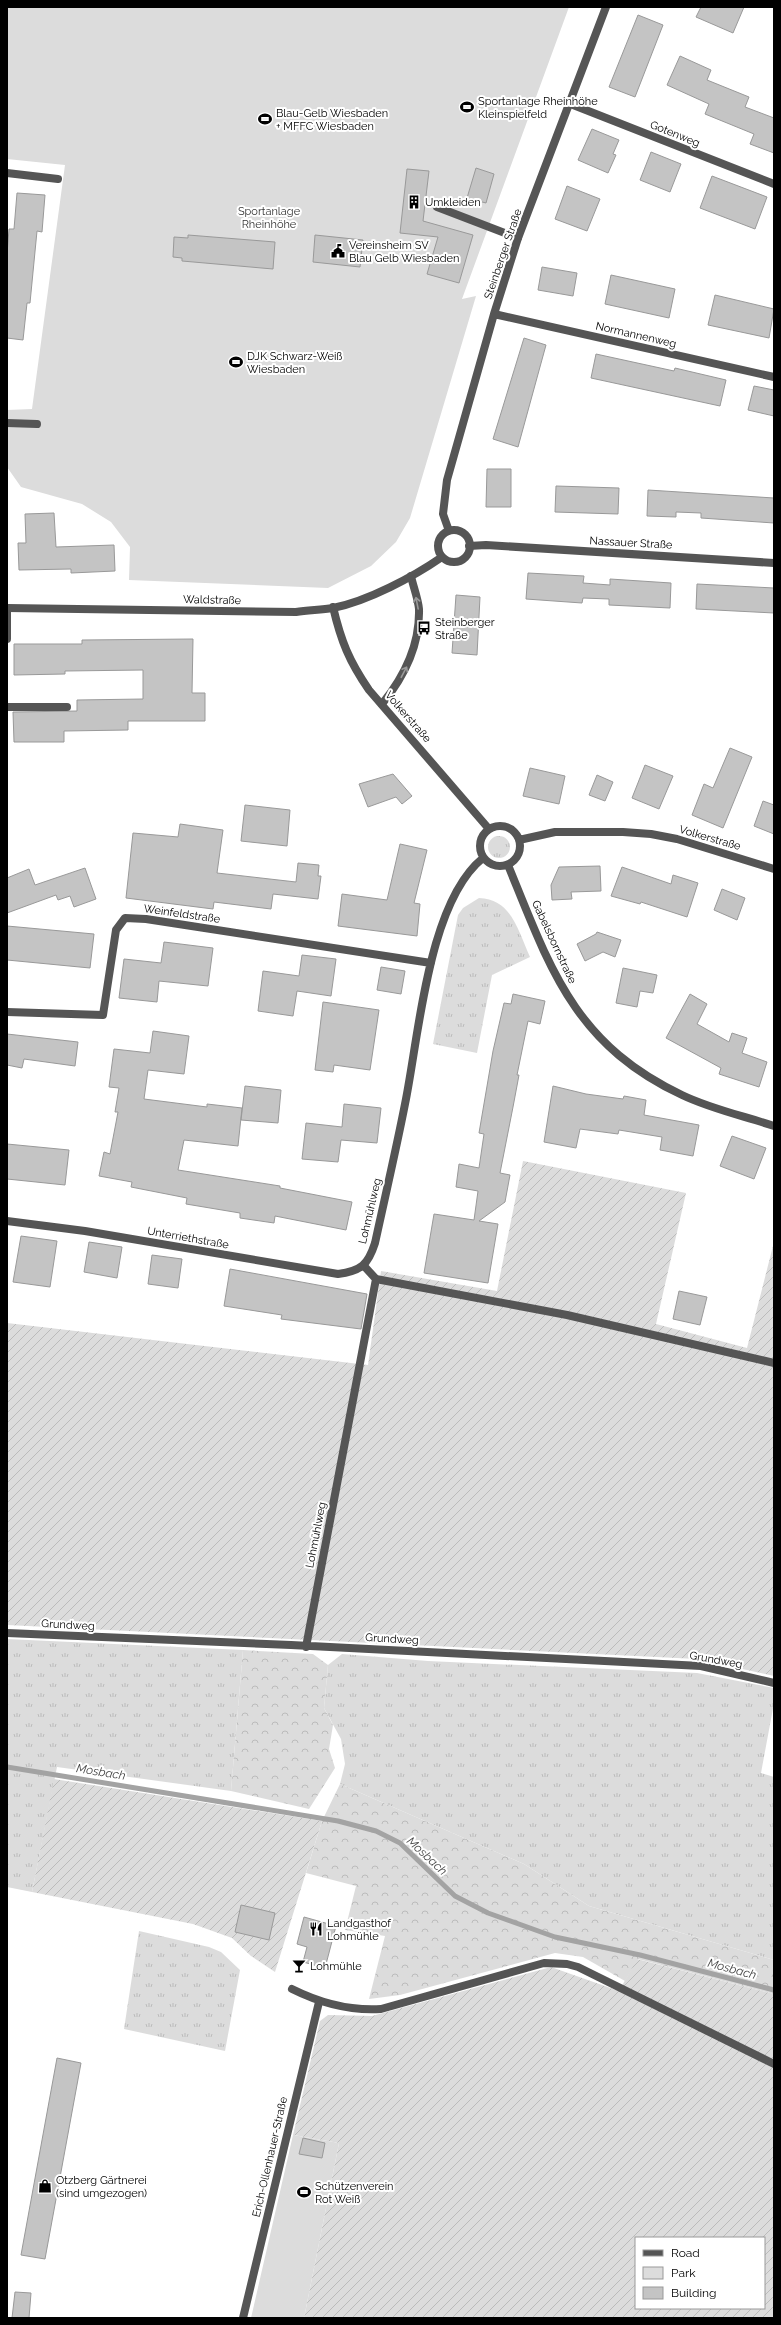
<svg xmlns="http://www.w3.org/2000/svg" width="781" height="2325" font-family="Raleway,sans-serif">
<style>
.grass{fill:url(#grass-tufts)}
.forest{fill:url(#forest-crowns)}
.park{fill:#dcdcdc}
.garden{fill:url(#garden-furrows);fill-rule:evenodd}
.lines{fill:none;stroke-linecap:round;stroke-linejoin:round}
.stream{stroke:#a3a3a3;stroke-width:5}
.building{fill:#c4c4c4;stroke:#999}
.service{stroke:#555;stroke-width:8}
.minor{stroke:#555;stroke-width:8}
.oneway{stroke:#999}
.labels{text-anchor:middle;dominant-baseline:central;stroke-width:4;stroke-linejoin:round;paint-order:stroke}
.poi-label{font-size:11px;fill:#000;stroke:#fff;text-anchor:start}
.street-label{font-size:11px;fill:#000;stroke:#fff}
.park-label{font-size:11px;fill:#333;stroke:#fff}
.water-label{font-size:12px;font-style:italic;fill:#444;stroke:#fff}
</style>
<defs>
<pattern id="grass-tufts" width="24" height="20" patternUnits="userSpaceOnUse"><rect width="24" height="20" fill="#dcdcdc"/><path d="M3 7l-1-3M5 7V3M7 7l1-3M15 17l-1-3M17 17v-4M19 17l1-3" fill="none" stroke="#bbb"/></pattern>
<pattern id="forest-crowns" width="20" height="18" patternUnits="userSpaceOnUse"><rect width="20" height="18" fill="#dcdcdc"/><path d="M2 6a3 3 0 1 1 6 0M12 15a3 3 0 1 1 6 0" fill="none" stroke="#bbb"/></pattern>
<pattern id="garden-furrows" width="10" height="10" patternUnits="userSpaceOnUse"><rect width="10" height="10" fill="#dcdcdc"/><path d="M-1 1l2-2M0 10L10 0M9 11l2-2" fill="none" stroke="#bbb"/></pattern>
</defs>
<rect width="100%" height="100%" fill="#fff"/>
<path class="grass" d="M488 847a11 11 0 1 1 22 0a11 11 0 1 1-22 0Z
M 479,898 C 512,899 518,931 530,957 L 492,975 L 477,1053 L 433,1044 L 458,915 L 463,908 Z
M 7,1639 L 243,1650 L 231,1791 L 57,1767 L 32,1892 L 7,1887 Z
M 342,1654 L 428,1661 L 697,1673 L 774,1688 L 774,1703 L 761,1773 L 774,1777 L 774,1960 L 589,1906 L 524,1864 L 340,1784 L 345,1764 L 341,1739 L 324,1708 L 328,1665 Z
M 139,1931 L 209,1947 L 221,1952 L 240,1970 L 225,2051 L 124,2029 Z"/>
<path class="forest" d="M 243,1650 L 313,1654 L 328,1665 L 324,1708 L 333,1725 L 329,1749 L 335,1768 L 309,1809 L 231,1791 Z
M 340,1784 L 524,1864 L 589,1906 L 774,1960 L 774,1994 L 638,1959 L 625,1981 L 583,1957 L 555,1953 L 400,1995 L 369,1999 L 385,1936 L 345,1930 L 356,1886 L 306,1873 L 322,1821 Z"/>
<path class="park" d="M 7,7 L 569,7 L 462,299 L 476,296 L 410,518 L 396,542 L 371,566 L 328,588 L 129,580 L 130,547 L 111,522 L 82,504 L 21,487 L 7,467 L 7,410 L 32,409 L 65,165 L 7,159 Z
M 293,2135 L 339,2143 L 304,2318 L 251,2318 Z"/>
<path class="garden" d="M 523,1161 L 686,1193 L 656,1324 L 747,1348 L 774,1242 L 774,1676 L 697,1659 L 7,1625 L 7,1323 L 368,1365 L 381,1271 L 497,1291 Z
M 54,1779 L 322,1821 L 275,1972 L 251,1956 L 232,1938 L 193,1924 L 32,1892 Z
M 637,1959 L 774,1994 L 774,2318 L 304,2318 L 339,2143 L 293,2135 L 320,2021 L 328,2015 L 372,2016 L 551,1967 L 619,1991 ZM 636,2238 L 764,2238 L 764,2308 L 636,2308 Z"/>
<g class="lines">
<path class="stream" d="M 7,1767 L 338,1821 L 376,1831 L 400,1843 L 455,1896 L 488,1913 L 555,1937 L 640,1955 L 774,1990"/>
</g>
<path class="building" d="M 701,7 L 744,7 L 733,33 L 696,17 Z
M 638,15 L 663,25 L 635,97 L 609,87 Z
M 680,56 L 711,70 L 707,80 L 749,97 L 745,107 L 774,118 L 774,153 L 750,144 L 754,134 L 705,114 L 709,104 L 667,85 Z
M 592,129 L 619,140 L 613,154 L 616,155 L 608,173 L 578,160 Z
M 651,152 L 681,164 L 670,192 L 640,180 Z
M 476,168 L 494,174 L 486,203 L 467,198 Z
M 407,169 L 429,171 L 423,221 L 473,235 L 459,283 L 427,274 L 438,237 L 400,233 Z
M 712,176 L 767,197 L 755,229 L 700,208 Z
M 567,186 L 600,199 L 587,231 L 555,219 Z
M 17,193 L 45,195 L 42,232 L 37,231 L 30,303 L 27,303 L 23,340 L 7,338 L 7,254 L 9,229 L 14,229 Z
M 188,235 L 275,242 L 273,269 L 182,261 L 182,258 L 173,257 L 174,237 L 188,238 Z
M 315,235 L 363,240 L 360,267 L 313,262 Z
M 542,267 L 577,273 L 573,296 L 538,290 Z
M 611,275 L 675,289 L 669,318 L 605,304 Z
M 715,295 L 774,309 L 769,338 L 708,325 Z
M 524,338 L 546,345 L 518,447 L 493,439 Z
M 596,354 L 674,371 L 675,368 L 726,380 L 720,406 L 591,378 Z
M 754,386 L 774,390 L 774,416 L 748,410 Z
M 487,469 L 511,469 L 511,507 L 486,507 Z
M 556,486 L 619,488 L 618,514 L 555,512 Z
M 648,490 L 774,498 L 774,523 L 701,518 L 701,513 L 676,512 L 676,517 L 647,516 Z
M 54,513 L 56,547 L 114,545 L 115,571 L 71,573 L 71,569 L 19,570 L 18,543 L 26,543 L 25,514 Z
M 528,573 L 584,576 L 583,583 L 610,585 L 610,579 L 671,583 L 670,608 L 609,605 L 609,599 L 583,598 L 582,603 L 526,599 Z
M 697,584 L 774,588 L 774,613 L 696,609 Z
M 456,595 L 480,597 L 477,655 L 452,653 Z
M 193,639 L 192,693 L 205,693 L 205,721 L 128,721 L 128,730 L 64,731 L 64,742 L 14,742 L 13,712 L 77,711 L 77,700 L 143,699 L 143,670 L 65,671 L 65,674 L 14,675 L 14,644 L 82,644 L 82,640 Z
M 730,748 L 752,757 L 723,828 L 692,815 L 704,784 L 713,788 Z
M 645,765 L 673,776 L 659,809 L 632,798 Z
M 530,768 L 565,776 L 559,804 L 523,796 Z
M 393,774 L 412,796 L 402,804 L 396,797 L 368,807 L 359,784 Z
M 597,775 L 613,782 L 605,801 L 589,795 Z
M 763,801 L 774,805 L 774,834 L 754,826 Z
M 245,805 L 290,810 L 287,846 L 241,841 Z
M 180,824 L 223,830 L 217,873 L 296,882 L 298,863 L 319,865 L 318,876 L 321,876 L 318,899 L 273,894 L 271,909 L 214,902 L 213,909 L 126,898 L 133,833 L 178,837 Z
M 400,844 L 427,850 L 414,903 L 420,904 L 417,936 L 338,926 L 342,894 L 387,900 Z
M 600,866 L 601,891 L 571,892 L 572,899 L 552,900 L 551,885 L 559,867 Z
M 622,867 L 671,884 L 673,875 L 698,883 L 687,917 L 641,902 L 640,904 L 611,896 Z
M 85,868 L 96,899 L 74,907 L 70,896 L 58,900 L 56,895 L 7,913 L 7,878 L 29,869 L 35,885 Z
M 722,889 L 745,898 L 737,920 L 714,910 Z
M 7,926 L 94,934 L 90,968 L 7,960 Z
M 597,932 L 621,940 L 615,957 L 603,952 L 585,961 L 577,944 L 596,934 Z
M 164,942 L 213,948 L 208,986 L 159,981 L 157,1002 L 119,998 L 124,959 L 161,963 Z
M 302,955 L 336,959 L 331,996 L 297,991 L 293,1016 L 258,1011 L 263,971 L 299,976 Z
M 381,967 L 405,971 L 401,994 L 377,990 Z
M 623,968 L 657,975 L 653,993 L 640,991 L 637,1007 L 616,1003 Z
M 513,994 L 545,1001 L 540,1024 L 528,1021 L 517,1075 L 519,1075 L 513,1107 L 500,1173 L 510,1175 L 505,1202 L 479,1221 L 498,1224 L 488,1283 L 424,1273 L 434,1214 L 474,1220 L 478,1191 L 456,1187 L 459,1164 L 479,1168 L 484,1134 L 479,1133 L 493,1051 L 504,1003 L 511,1004 Z
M 690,994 L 707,1004 L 697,1024 L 729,1042 L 732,1033 L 747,1038 L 742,1053 L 767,1062 L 759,1087 L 719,1074 L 721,1068 L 666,1038 Z
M 323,1002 L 379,1010 L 370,1070 L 334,1065 L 333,1072 L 315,1070 Z
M 153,1031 L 189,1036 L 184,1074 L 148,1070 L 144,1099 L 207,1107 L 207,1104 L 242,1108 L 238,1146 L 184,1140 L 178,1170 L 280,1186 L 280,1188 L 352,1202 L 346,1230 L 275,1216 L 274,1223 L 240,1218 L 240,1213 L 186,1204 L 187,1198 L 131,1187 L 132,1182 L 99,1176 L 104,1152 L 110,1154 L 118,1112 L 115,1112 L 119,1088 L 109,1087 L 114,1049 L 150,1053 Z
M 7,1034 L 78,1042 L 75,1066 L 24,1059 L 22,1068 L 7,1065 Z
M 245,1086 L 281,1090 L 278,1123 L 241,1120 Z
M 553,1086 L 586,1094 L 623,1099 L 624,1096 L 646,1100 L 644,1115 L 699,1125 L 693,1156 L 660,1150 L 662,1137 L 619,1130 L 618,1134 L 580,1129 L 576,1148 L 544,1142 Z
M 344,1104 L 381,1108 L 377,1143 L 341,1140 L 338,1162 L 302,1159 L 306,1123 L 342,1127 Z
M 732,1136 L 766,1148 L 754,1179 L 720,1166 Z
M 7,1144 L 69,1150 L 65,1185 L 7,1179 Z
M 21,1236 L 57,1241 L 50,1287 L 13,1282 Z
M 89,1242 L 122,1247 L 117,1278 L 84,1272 Z
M 152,1255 L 182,1259 L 178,1288 L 148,1284 Z
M 230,1269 L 367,1294 L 361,1329 L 281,1319 L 282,1315 L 224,1306 Z
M 679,1291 L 707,1297 L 700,1325 L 673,1319 Z
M 241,1905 L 275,1913 L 269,1940 L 235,1932 Z
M 304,1917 L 336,1926 L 325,1968 L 303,1962 L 307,1947 L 297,1944 Z
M 57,2058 L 81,2063 L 45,2259 L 21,2255 Z
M 303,2138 L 325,2143 L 322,2158 L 299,2154 Z
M 15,2292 L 31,2293 L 29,2318 L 12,2318 Z"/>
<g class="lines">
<path class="service" d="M 437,207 L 518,238
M 7,639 L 7,608
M 382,704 C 404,677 420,645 419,609 C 418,598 413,586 411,576
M 7,707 L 67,707
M 376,1279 L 567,1315 L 774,1363
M 7,1633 L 291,1645 L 701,1666 L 774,1683
M 306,1647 L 376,1279 L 364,1266
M 292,1989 C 320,2003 348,2011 381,2009 L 544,1963 L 567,1964 L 578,1967 L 774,2064
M 243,2318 L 319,2002"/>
<path class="minor" d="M 568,103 L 774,184
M 7,173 L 58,179
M 494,314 L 774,377
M 7,423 L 37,424
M438 546a16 16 0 1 1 32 0a16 16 0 1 1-32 0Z
M 449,531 L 443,514 L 447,480 L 494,314 L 518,238 L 606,7
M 469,546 L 486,545 L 774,563
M 333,607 C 341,641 349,661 369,690 L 489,829
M 7,608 L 296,612 C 308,610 320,610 333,608 C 368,601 413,577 442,557
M480 846a20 20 0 1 1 40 0a20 20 0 1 1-40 0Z
M 519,840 L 555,832 L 623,832 L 651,834 L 677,839 L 774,869
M 508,865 C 550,968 574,1044 682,1095 C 711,1109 744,1116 774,1126
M 7,1012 L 103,1015 L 116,930 L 125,918 L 146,919 L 431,963
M 7,1221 L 85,1231 L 338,1274 C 361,1271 368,1265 375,1243 C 385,1197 396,1150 405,1104 C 419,1036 428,902 483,858"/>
</g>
<defs><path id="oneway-shaft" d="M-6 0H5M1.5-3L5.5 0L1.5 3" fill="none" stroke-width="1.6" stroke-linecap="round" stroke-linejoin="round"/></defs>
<g class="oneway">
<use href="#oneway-shaft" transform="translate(417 603) rotate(-101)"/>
<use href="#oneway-shaft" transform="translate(404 672) rotate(-62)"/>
</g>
<defs>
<g id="stadium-bare" transform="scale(1.08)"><path d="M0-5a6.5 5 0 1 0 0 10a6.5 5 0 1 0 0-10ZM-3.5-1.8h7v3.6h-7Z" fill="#000" stroke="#fff" stroke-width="2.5" paint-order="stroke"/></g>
<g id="building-bare" transform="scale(1.08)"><path d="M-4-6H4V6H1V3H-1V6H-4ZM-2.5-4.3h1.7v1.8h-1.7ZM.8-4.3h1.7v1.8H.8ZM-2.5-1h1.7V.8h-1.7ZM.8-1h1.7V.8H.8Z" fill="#000" stroke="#fff" stroke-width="2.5" paint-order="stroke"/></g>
<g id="civic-bare" transform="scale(1.08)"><path d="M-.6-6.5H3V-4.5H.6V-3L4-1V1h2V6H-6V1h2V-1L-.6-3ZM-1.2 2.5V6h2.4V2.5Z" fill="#000" stroke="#fff" stroke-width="2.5" paint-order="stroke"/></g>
<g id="bus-bare" transform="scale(1.08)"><path d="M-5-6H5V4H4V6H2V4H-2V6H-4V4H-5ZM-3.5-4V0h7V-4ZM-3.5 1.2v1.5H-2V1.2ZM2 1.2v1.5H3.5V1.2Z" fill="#000" stroke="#fff" stroke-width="2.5" paint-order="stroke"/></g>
<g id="restaurant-bare" transform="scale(1.08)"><path d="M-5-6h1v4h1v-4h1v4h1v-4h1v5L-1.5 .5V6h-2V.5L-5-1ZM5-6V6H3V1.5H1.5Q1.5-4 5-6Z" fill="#000" stroke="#fff" stroke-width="2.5" paint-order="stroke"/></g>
<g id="bar-bare" transform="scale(1.08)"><path d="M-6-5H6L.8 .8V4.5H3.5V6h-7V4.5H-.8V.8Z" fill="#000" stroke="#fff" stroke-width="2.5" paint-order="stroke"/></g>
<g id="shop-bare" transform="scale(1.08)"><path d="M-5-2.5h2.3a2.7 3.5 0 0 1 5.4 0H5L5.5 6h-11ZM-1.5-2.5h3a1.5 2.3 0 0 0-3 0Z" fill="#000" stroke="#fff" stroke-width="2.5" paint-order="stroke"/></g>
</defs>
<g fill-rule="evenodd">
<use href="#stadium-bare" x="467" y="107"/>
<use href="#stadium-bare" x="265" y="119"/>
<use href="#building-bare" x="414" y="202"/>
<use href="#civic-bare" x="338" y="251"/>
<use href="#stadium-bare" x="236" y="362"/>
<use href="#bus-bare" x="424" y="628"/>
<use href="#restaurant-bare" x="316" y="1929"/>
<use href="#bar-bare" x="299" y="1966"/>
<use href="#shop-bare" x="45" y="2186"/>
<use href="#stadium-bare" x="304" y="2192"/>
</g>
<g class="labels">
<g class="poi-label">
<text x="478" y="101">Sportanlage Rheinhöhe<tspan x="478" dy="13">Kleinspielfeld</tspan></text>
<text x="276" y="113">Blau-Gelb Wiesbaden<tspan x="276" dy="13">+ MFFC Wiesbaden</tspan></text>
<text x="425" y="202">Umkleiden</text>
<text x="349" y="245">Vereinsheim SV<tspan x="349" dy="13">Blau Gelb Wiesbaden</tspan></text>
<text x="247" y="356">DJK Schwarz-Weiß<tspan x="247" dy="13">Wiesbaden</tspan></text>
<text x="435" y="622">Steinberger<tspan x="435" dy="13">Straße</tspan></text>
<text x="327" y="1923">Landgasthof<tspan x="327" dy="13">Lohmühle</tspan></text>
<text x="310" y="1966">Lohmühle</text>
<text x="56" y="2180">Otzberg Gärtnerei<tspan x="56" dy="13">(sind umgezogen)</tspan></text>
<text x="315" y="2186">Schützenverein<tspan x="315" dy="13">Rot Weiß</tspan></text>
</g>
<g class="street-label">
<text transform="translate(675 134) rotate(22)">Gotenweg</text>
<text transform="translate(503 254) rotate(-71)">Steinberger Straße</text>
<text transform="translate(636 335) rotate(13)">Normannenweg</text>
<text transform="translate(631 543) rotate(3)">Nassauer Straße</text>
<text transform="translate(212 600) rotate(1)">Waldstraße</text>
<text transform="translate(408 717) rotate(49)">Volkerstraße</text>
<text transform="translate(710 838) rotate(16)">Volkerstraße</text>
<text transform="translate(182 914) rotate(8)">Weinfeldstraße</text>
<text transform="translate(554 942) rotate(65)">Gabelsbornstraße</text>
<text transform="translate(370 1211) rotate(-77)">Lohmühlweg</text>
<text transform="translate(188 1238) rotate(10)">Unterriethstraße</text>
<text transform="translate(316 1535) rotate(-79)">Lohmühlweg</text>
<text transform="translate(68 1625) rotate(3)">Grundweg</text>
<text transform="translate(392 1639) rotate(3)">Grundweg</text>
<text transform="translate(716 1660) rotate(10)">Grundweg</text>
<text transform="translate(270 2157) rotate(-77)">Erich-Ollenhauer-Straße</text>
</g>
<g class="park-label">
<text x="269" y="211">Sportanlage<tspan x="269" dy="13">Rheinhöhe</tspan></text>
</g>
<g class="water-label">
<text transform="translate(101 1772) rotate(9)">Mosbach</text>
<text transform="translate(427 1856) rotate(43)">Mosbach</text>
<text transform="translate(732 1969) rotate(15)">Mosbach</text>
</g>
</g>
<rect width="781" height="2325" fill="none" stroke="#000000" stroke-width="16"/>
<rect x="635" y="2237" width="130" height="72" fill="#ffffff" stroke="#999999"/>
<rect x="643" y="2250" width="20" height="6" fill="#555555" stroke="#999999"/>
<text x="671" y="2257" font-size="12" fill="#000000">Road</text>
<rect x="643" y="2267" width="20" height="12" fill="#dcdcdc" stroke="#999999"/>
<text x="671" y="2277" font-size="12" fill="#000000">Park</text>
<rect x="643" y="2287" width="20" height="12" fill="#c4c4c4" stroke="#999999"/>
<text x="671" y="2297" font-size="12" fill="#000000">Building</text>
</svg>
